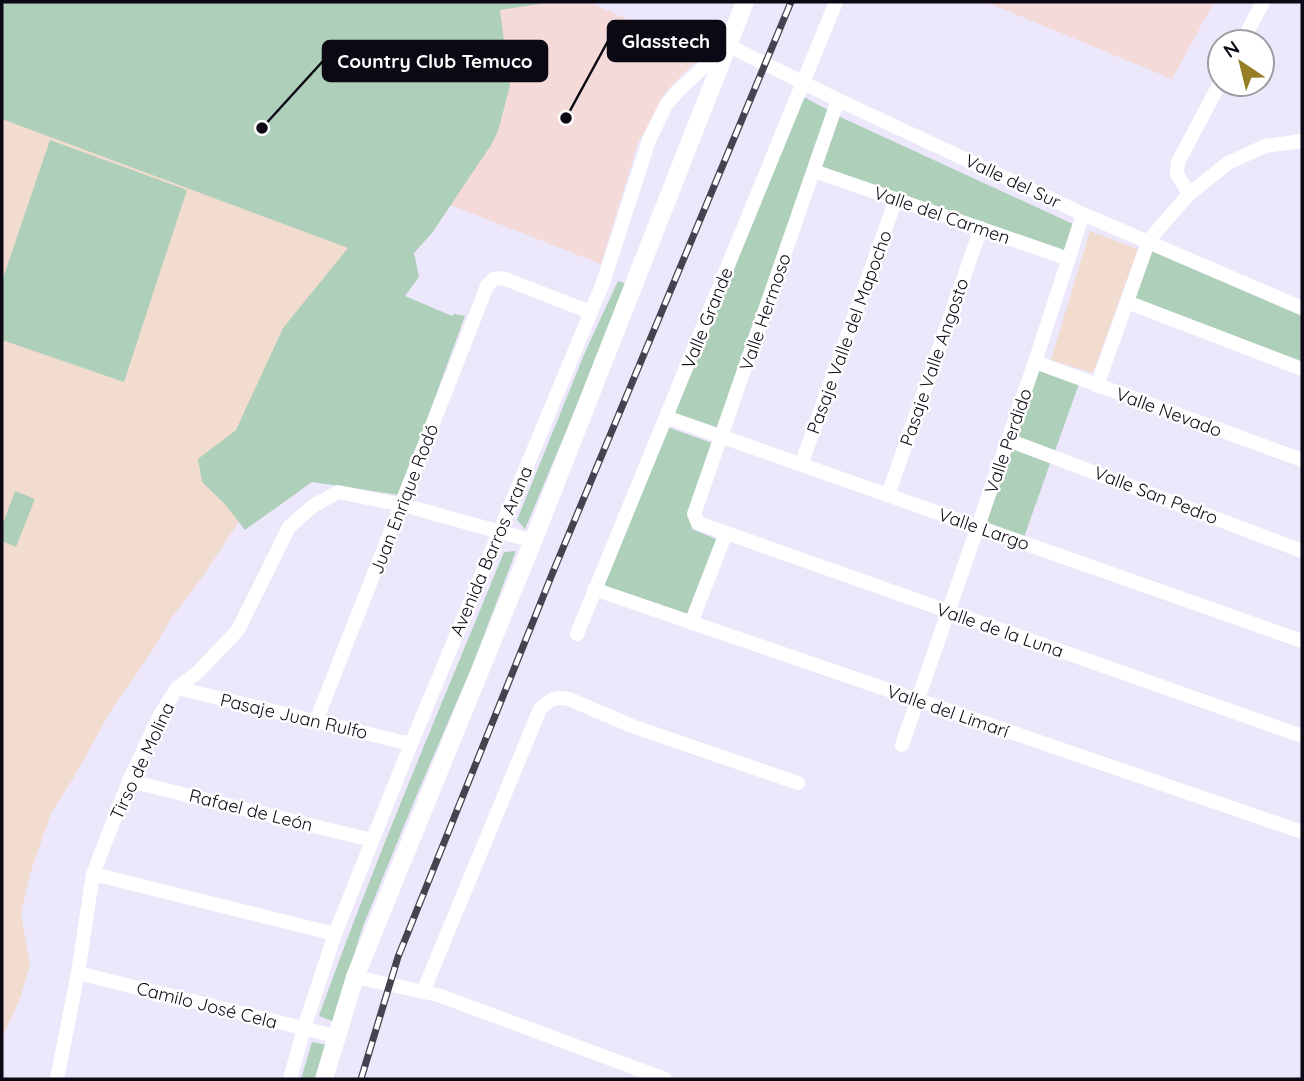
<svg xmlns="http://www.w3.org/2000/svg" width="1304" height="1081" font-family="Quicksand,sans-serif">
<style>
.industrial{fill:#f4dad8}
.education{fill:#f2dccf}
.green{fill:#aecfba}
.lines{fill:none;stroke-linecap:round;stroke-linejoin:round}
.minor{stroke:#fff;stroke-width:14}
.major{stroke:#fff;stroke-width:18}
.rail-casing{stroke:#464350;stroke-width:7}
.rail{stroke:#fff;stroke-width:4.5;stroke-dasharray:13;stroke-linecap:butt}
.labels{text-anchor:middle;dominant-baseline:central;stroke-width:5;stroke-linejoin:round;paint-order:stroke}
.street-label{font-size:18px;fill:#0c0914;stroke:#fff}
.leader{fill:none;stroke:#0c0914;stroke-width:2.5}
.callout-dot{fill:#0c0914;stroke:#fff;stroke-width:2.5}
.callout{fill:#0c0914;stroke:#0c0914;stroke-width:2.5}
.callout-label{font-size:19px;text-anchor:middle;font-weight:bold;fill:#fff}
</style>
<rect width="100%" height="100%" fill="#ece7fb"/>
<path class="industrial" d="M 463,2 L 589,2 L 703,54 L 667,90 L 638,143 L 601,264 L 430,197 Z
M 986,2 L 1214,2 L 1172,79 Z"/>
<path class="education" d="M 2,111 L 353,241 L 249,506 L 203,576 L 170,620 L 152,651 L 110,712 L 74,777 L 51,813 L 30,874 L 21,914 L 30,964 L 21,996 L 2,1039 Z
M 1090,231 L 1138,249 L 1093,373 L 1051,360 Z"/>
<path class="green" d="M 2,2 L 552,2 L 500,10 L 510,86 L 498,131 L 491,145 L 432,233 L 414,253 L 419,277 L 405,296 L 452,316 L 454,314 L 465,316 L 399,495 L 312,482 L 245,530 L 224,503 L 202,482 L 198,459 L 236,430 L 283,328 L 348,248 L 2,119 Z
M 802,96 L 828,110 L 718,436 L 670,419 Z
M 836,115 L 1075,225 L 1066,252 L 818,167 Z
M 50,140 L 187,190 L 124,382 L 2,340 L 2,281 Z
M 1149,250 L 1302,316 L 1302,366 L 1132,299 Z
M 618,281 L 628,284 L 525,529 L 517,520 L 586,350 Z
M 1039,369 L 1079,384 L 1055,451 L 1015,437 Z
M 667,427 L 715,444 L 689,514 L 692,529 L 718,540 L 688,623 L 599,591 Z
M 1012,447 L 1051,461 L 1023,540 L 984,526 Z
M 15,491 L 35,499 L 16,547 L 2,541 L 2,526 Z
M 516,551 L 473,664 L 415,799 L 363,926 L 333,1021 L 319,1016 C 375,859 441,706 504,552 Z
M 312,1042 L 327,1045 L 318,1079 L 301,1079 Z"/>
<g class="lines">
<path class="minor" d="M 1242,42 L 1263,2
M 838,100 L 694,514 L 698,523 L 1302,736
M 814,171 L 1069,259
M 1189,194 L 1177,174 L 1178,162 L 1220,83
M 1127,302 L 1302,369
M 1035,362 L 1302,460
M 1097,386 L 1149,240 L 1189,194 L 1228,163 L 1265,146 L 1302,141
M 666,417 L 1302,641
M 1008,440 L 1302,551
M 801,465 L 896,199
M 888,495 L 981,228
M 594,589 L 1302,832
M 691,623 L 726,533
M 577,634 L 836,2
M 177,688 L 411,744
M 316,721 L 487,286 L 494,279 L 503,278 L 590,312
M 902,745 L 1035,362 L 1083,214
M 129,781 L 372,840
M 93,874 L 335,934
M 78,973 L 335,1036
M 355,977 L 438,995 L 665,1079
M 423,992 L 540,709 C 549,700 555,696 569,699 L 632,726 L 798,783
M 57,1079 L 78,973 L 93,874 L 129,781 L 160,715 L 177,688 L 198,672 L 238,630 L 289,527 L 313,506 L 338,492 L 403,505 L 533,541
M 290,1079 L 304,1028 L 335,934 L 411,744 L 603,283 L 649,140 L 666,105 L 678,91 L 727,45 L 838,100 L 1083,214 L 1302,308"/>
<path class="major" d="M 324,1079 L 355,977 L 533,541 L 745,2"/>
<g class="rail-casing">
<path id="rail" d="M 361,1079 L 398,957 L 553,572 L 791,2"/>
</g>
<use href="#rail" class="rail"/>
</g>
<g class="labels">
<g class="street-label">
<text transform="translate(1013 181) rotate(25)">Valle del Sur</text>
<text transform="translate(942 215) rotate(19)">Valle del Carmen</text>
<text transform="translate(765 312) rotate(-71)">Valle Hermoso</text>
<text transform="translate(707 318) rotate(-68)">Valle Grande</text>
<text transform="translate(849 332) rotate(-70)">Pasaje Valle del Mapocho</text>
<text transform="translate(934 362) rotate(-71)">Pasaje Valle Angosto</text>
<text transform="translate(1169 412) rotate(20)">Valle Nevado</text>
<text transform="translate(1008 441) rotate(-71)">Valle Perdido</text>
<text transform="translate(1156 495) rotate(21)">Valle San Pedro</text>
<text transform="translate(404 499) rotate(-69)">Juan Enrique Rodó</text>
<text transform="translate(984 529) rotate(19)">Valle Largo</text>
<text transform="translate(491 551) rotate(-67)">Avenida Barros Arana</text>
<text transform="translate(1000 630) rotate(19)">Valle de la Luna</text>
<text transform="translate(948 711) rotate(19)">Valle del Limarí</text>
<text transform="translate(294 716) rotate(13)">Pasaje Juan Rulfo</text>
<text transform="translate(142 761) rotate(-65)">Tirso de Molina</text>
<text transform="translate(251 810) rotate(14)">Rafael de León</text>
<text transform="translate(207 1005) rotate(14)">Camilo José Cela</text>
</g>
</g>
<path class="leader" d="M566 118L608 41M262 128L323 61"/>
<g class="callout-dot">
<circle cx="566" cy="118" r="7"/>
<circle cx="262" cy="128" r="7"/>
</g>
<g class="callout">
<rect x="608" y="21" width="117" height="40" rx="7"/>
<rect x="323" y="41" width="224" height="40" rx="7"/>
</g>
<g class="callout-label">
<text x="666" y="48">Glasstech</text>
<text x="435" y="68">Country Club Temuco</text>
</g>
<rect width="1304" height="1081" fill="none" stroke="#0c0914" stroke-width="7"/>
<g transform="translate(1241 63) rotate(325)"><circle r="33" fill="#ffffff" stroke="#9e9da1" stroke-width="2"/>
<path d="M0-5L12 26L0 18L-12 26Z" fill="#957e25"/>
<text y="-10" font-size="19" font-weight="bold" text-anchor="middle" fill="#0c0914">N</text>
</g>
</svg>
